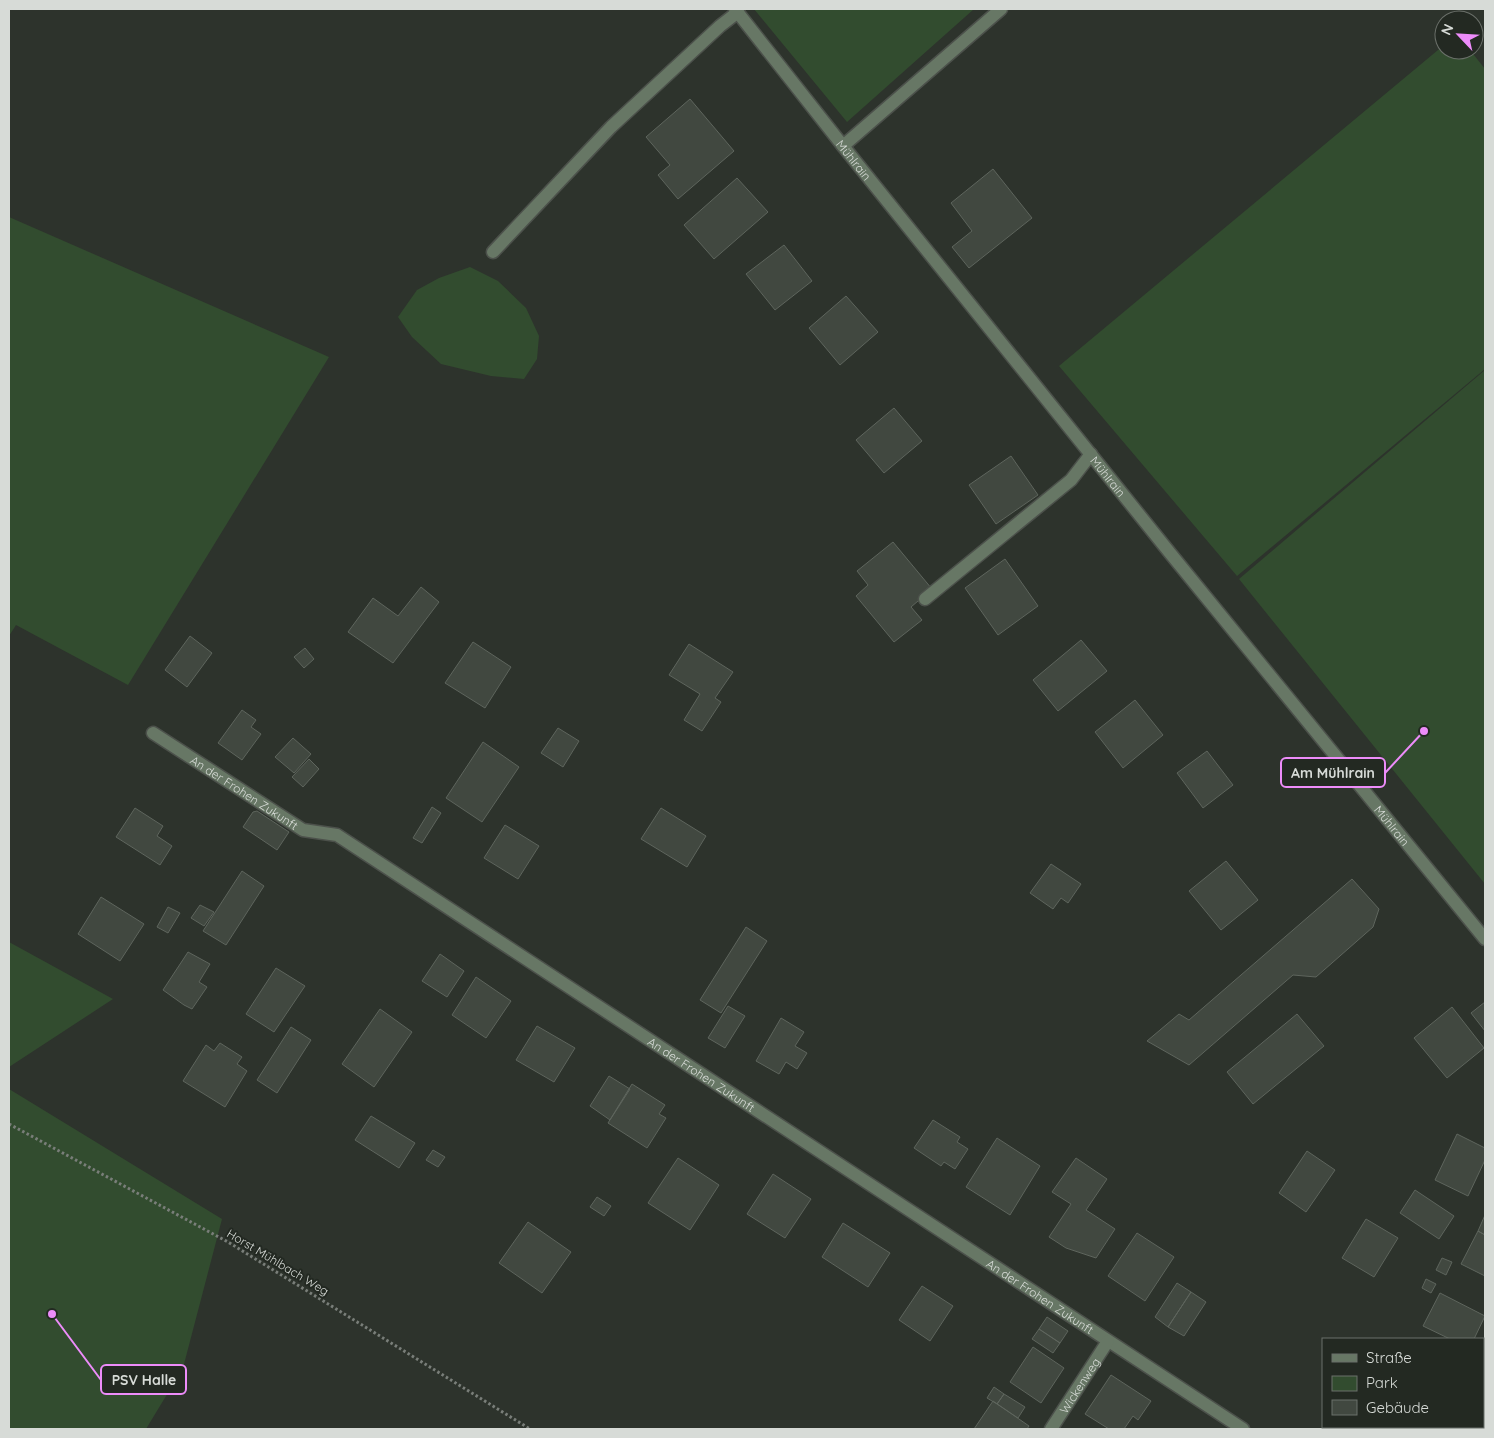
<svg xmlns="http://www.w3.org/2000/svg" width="1494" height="1438" font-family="Quicksand,sans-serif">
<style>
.green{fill:#324c2f}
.building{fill:#414840;stroke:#5e655d}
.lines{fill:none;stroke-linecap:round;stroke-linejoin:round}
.minor-casing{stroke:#4c514b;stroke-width:15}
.path{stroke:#797e79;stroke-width:3;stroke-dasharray:2.5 2.5;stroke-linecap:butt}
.minor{stroke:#677765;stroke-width:12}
.labels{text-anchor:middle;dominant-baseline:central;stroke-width:4;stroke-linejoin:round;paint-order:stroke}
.street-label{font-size:12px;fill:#d7dbd7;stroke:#232922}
.leader{fill:none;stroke:#ed8cfa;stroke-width:2}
.callout-dot{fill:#ed8cfa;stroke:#232922;stroke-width:2}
.callout{fill:#232922;stroke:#ed8cfa;stroke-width:2}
.callout-label{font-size:14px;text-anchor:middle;font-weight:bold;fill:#d7dbd7}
</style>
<rect width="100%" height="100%" fill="#2d332c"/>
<path class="green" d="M 754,9 L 974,9 L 847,122 Z
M 1444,45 L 1444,50 L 1470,50 L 1485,69 L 1485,369 L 1237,576 L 1059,366 Z
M 9,217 L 329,357 L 128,685 L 16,625 L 9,636 Z
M 470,267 L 498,281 L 526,308 L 539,336 L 537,359 L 524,379 L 491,376 L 441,364 L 412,337 L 398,317 L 417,290 L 439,278 Z
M 1485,370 L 1485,884 L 1239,579 Z
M 9,942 L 113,999 L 9,1067 Z
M 9,1089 L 222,1219 L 183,1368 L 146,1429 L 9,1429 Z"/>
<path class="building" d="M 690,99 L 734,151 L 678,199 L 658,175 L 670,165 L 646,137 Z
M 993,169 L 1032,218 L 969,268 L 952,247 L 972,231 L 951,203 Z
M 737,178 L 768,212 L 714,259 L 684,225 Z
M 784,245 L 812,281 L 775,310 L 746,274 Z
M 846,296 L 878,332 L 840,365 L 809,328 Z
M 894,408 L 922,441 L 884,473 L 856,440 Z
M 1011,456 L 1038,495 L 996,524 L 969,485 Z
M 893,542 L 932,589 L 911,607 L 922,620 L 894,642 L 856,596 L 868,585 L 857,571 Z
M 1005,559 L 1038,606 L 998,635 L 965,588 Z
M 421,587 L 439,602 L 393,663 L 348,632 L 373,598 L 398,616 Z
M 190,636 L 212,653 L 187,687 L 165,670 Z
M 1081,640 L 1107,671 L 1058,711 L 1033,680 Z
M 473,642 L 511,667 L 485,708 L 445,683 Z
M 689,644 L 733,672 L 715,698 L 721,702 L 702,731 L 684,720 L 700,694 L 669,675 Z
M 305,648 L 314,659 L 304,668 L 294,657 Z
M 1135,700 L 1163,735 L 1123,768 L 1095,732 Z
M 242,710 L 256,720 L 251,727 L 261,734 L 242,760 L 218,743 Z
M 558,728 L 579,741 L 563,767 L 541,753 Z
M 293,738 L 311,754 L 294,773 L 275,757 Z
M 483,742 L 519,767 L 482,822 L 446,798 Z
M 1207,751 L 1233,785 L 1203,808 L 1177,773 Z
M 309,759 L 319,769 L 303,787 L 292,777 Z
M 432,807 L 441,813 L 422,843 L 413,838 Z
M 135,808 L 163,826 L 157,836 L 172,846 L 160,865 L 116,837 Z
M 661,808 L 706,836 L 687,867 L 641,839 Z
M 257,811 L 289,832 L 277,850 L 243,827 L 253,812 Z
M 505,825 L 539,846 L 518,879 L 484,858 Z
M 1226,861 L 1258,900 L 1221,930 L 1189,891 Z
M 1051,864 L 1081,884 L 1068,903 L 1061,898 L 1053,909 L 1030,893 Z
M 242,871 L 264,886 L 226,945 L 203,931 Z
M 1352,879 L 1379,909 L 1373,927 L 1316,977 L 1293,975 L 1189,1065 L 1147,1041 L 1179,1014 L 1189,1020 Z
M 101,897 L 144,924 L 120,961 L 78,934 Z
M 200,905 L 214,912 L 204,926 L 191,918 Z
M 168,907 L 180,913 L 168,933 L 157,927 Z
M 746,927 L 767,941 L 721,1013 L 700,1000 Z
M 188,952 L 210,964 L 199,982 L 207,987 L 192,1009 L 184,1005 L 163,990 Z
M 440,954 L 464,971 L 447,997 L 422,981 Z
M 276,968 L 305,986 L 274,1032 L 246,1014 Z
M 476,977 L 511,1001 L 486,1038 L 452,1015 Z
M 1485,1002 L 1485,1031 L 1471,1013 Z
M 728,1006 L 745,1016 L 725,1048 L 708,1038 Z
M 1452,1007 L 1484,1048 L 1447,1078 L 1414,1038 Z
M 380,1009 L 412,1032 L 374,1087 L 342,1064 Z
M 1297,1014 L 1324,1046 L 1253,1104 L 1227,1072 Z
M 781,1018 L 804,1032 L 795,1046 L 807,1053 L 797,1069 L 786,1062 L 779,1074 L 756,1061 Z
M 537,1026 L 575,1048 L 554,1082 L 516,1060 Z
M 291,1027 L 311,1040 L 277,1093 L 257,1080 Z
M 220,1043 L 242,1057 L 237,1064 L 247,1071 L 225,1107 L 183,1081 L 206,1045 L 214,1051 Z
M 609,1076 L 630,1089 L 610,1120 L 590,1106 Z
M 632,1084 L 665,1105 L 659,1114 L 666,1118 L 647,1148 L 608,1123 Z
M 371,1116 L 415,1143 L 399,1168 L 355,1140 Z
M 933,1120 L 960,1137 L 957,1142 L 968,1149 L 955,1169 L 944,1162 L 941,1166 L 914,1148 Z
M 1457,1134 L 1485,1148 L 1485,1160 L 1468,1196 L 1435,1180 Z
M 997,1138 L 1040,1166 L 1010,1215 L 966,1187 Z
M 433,1150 L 445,1157 L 438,1167 L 426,1160 Z
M 1307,1151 L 1335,1170 L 1306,1212 L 1279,1193 Z
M 678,1158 L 719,1185 L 690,1230 L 648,1203 Z
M 1076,1158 L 1107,1179 L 1086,1210 L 1115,1229 L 1096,1258 L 1066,1248 L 1049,1237 L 1071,1204 L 1052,1192 Z
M 773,1174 L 811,1199 L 785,1238 L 747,1214 Z
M 1415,1190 L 1454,1216 L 1439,1239 L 1400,1213 Z
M 597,1197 L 611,1206 L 604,1216 L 590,1207 Z
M 1485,1215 L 1485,1235 L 1478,1231 Z
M 1366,1219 L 1398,1238 L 1374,1277 L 1342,1258 Z
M 528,1222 L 571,1252 L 542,1293 L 499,1263 Z
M 843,1223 L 890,1253 L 868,1287 L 822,1257 Z
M 1478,1231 L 1485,1235 L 1485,1276 L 1461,1264 Z
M 1137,1233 L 1174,1257 L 1145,1301 L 1108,1276 Z
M 1442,1258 L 1452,1262 L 1446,1275 L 1436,1270 Z
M 1426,1279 L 1436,1284 L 1431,1293 L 1422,1288 Z
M 1177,1283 L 1191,1292 L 1168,1327 L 1155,1317 Z
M 922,1286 L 953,1306 L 930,1341 L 899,1320 Z
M 1191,1292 L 1206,1302 L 1184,1336 L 1168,1327 Z
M 1440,1293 L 1485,1316 L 1474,1339 L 1450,1339 L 1423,1326 Z
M 1047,1317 L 1068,1331 L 1060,1343 L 1039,1329 Z
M 1039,1329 L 1060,1343 L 1053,1353 L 1032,1339 Z
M 1033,1347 L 1064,1368 L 1041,1403 L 1010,1382 Z
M 1111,1375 L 1151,1401 L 1138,1420 L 1133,1416 L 1124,1429 L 1109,1429 L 1085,1414 Z
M 994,1387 L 1004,1394 L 997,1404 L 987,1398 Z
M 1483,1393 L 1485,1394 L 1485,1429 L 1467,1429 L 1468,1427 L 1483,1427 Z
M 1004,1394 L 1025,1407 L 1018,1418 L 997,1404 Z
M 993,1401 L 1029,1426 L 1027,1429 L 974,1429 Z
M 1341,1427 L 1363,1427 L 1367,1429 L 1339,1429 Z"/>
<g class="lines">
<g class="minor-casing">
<g id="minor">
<path id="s1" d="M 735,9 L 843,146 L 1170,553 L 1485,939"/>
<path d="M 843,146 L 1001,9"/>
<path d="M 493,252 L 611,127 L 720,26 L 738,12"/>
<path d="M 925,599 L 1071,480 L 1091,454"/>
<path id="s2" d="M 153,733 L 303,830 L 337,835 L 1243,1429"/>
<path id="s3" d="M 1051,1429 L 1108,1341"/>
</g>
</g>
<path class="path" d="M 9,1124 L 228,1242 L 530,1429"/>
<use href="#minor" class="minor"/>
</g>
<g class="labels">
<g class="street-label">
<text stroke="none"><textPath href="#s1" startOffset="192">Mühlrain</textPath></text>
<text stroke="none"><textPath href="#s1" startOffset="598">Mühlrain</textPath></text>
<text stroke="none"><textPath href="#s2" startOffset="109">An der Frohen Zukunft</textPath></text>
<text stroke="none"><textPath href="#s1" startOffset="1048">Mühlrain</textPath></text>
<text stroke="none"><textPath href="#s2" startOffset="649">An der Frohen Zukunft</textPath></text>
<text transform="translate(278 1262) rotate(31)">Horst Mühlbach Weg</text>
<text stroke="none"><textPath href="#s2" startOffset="1054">An der Frohen Zukunft</textPath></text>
<text stroke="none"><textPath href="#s3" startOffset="52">Wickenweg</textPath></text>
</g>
</g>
<path class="leader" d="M1424 731L1385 773M52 1314L101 1380"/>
<g class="callout-dot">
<circle cx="1424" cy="731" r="5"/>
<circle cx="52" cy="1314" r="5"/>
</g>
<g class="callout">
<rect x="1281" y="758" width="104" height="29" rx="5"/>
<rect x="101" y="1365" width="85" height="29" rx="5"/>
</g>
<g class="callout-label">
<text x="1333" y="778">Am Mühlrain</text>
<text x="144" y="1385">PSV Halle</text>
</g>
<rect width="1494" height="1438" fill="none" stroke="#d7dbd7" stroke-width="20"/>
<rect x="1322" y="1338" width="162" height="90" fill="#232922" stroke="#6b706a"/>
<rect x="1332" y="1354" width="25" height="8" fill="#677765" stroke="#6b706a"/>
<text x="1366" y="1363" font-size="15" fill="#d7dbd7">Straße</text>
<rect x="1332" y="1376" width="25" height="15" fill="#324c2f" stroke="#6b706a"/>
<text x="1366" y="1388" font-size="15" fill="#d7dbd7">Park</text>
<rect x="1332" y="1400" width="25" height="15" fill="#414840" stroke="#6b706a"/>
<text x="1366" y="1413" font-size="15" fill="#d7dbd7">Gebäude</text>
<g transform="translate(1459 35) rotate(295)"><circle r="24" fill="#232922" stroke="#6b706a"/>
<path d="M0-4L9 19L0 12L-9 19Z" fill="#ed8cfa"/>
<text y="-8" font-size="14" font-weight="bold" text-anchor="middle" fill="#d7dbd7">N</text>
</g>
</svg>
